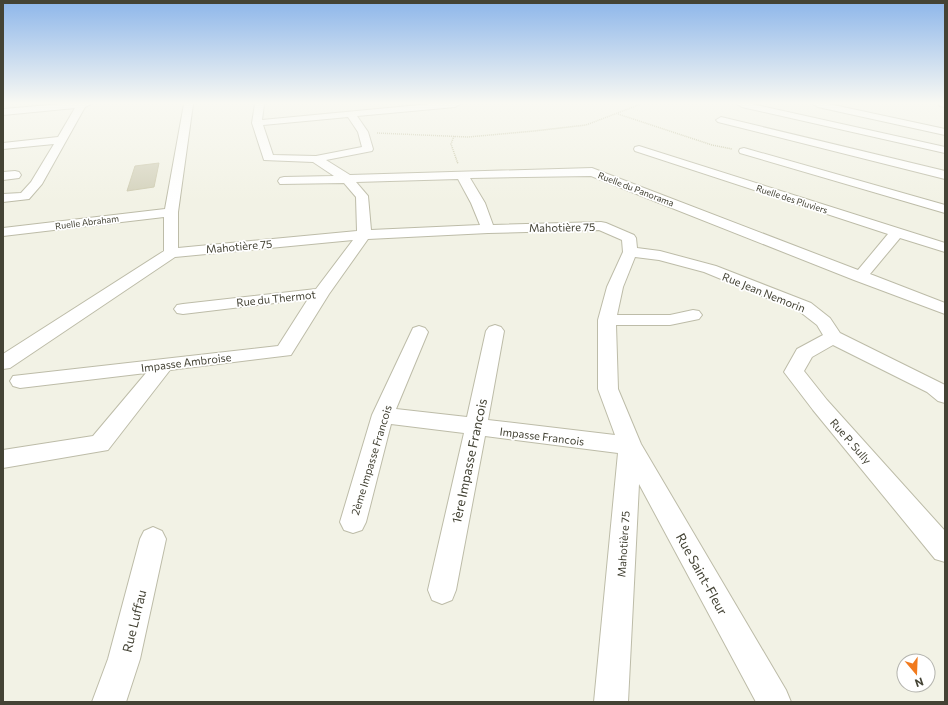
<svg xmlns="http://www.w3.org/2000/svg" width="948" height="705" font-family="Commissioner,sans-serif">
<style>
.building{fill:#d3d1bb;stroke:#cdcaaf}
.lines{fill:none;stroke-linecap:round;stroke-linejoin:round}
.minor-casing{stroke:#bdbca8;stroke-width:2}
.path{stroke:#bebc9a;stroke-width:1.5;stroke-dasharray:1 1;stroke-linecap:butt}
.minor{fill:#fff;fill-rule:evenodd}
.labels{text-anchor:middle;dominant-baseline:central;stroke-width:3.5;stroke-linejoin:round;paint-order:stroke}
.far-street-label{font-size:9px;fill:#444335;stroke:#fff}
.street-label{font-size:11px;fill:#444335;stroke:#fff}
.near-street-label{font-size:13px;fill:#444335;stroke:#fff}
</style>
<rect width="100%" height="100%" fill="#f2f2e5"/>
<path class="building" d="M 159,163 L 154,187 L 127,191 L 135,166 Z"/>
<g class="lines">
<g class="minor-casing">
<path id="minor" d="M 61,104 L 91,104 L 85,107 L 42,184 L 29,199 L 3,202 L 3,194 L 21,193 L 31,182 L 54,144 L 3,149 L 3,143 L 58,137 L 75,108 L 3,115 L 3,109 Z
M 184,104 L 193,104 L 178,212 L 178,248 L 357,231 L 356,197 L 344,183 L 280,184 L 278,181 L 280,178 L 284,177 L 334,176 L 313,162 L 264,160 L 252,123 L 255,104 L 264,104 L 262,120 L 430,104 L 460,104 L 455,107 L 357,116 L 368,132 L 373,149 L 372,151 L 326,160 L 350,175 L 592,168 L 858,270 L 888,234 L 635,151 L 634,149 L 635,147 L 639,146 L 945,243 L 945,252 L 900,238 L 870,274 L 945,303 L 945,314 L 854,280 L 591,176 L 470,178 L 485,203 L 493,225 L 601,222 L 606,223 L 634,235 L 636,238 L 637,248 L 660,251 L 716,266 L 811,303 L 830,318 L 840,333 L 945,385 L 945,403 L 938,401 L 927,392 L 833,345 L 812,357 L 804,371 L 827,400 L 945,531 L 945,562 L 935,559 L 813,410 L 784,372 L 797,349 L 823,335 L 817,325 L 799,311 L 704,272 L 659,260 L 635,257 L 623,287 L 617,315 L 670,315 L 693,310 L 699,311 L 702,315 L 699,319 L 670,325 L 616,325 L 618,389 L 641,444 L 786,690 L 791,702 L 756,702 L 639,484 L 628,702 L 594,702 L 618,453 L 485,436 L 456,590 L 452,600 L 442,604 L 432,600 L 428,590 L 464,433 L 391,424 L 366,522 L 362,530 L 353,533 L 344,530 L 340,522 L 372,415 L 413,328 L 419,326 L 425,328 L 428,332 L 396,409 L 467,417 L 486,331 L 489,327 L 495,325 L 501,327 L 504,331 L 488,420 L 615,435 L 598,389 L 598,320 L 607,287 L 623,252 L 622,240 L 599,230 L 488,233 L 368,239 L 329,294 L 291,355 L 170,370 L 108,450 L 3,468 L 3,450 L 93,436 L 146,373 L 20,388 L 13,386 L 10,381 L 13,376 L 278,346 L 308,299 L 183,314 L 177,313 L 174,309 L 177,305 L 183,304 L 316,289 L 353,240 L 175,257 L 10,368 L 3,369 L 3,354 L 164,251 L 164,217 L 3,236 L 3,228 L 165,209 ZM 348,117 L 358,132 L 362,147 L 316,156 L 273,155 L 263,125 ZM 458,179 L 471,203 L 480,225 L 371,230 L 368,196 L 356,182 Z
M 737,104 L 752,104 L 945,147 L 945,153 L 742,107 Z
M 813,104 L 829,104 L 945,129 L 945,135 L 818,107 Z
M 938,104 L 945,104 L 945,107 L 940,106 Z
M 721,117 L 945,171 L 945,179 L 718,122 L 716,120 Z
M 744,148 L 945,205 L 945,213 L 740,153 L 739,151 L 740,149 Z
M 15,171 L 19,172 L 21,175 L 19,178 L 3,180 L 3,172 Z
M 153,527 L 162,531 L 166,539 L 140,659 L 126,702 L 92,702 L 108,659 L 140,539 L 144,531 Z"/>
</g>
<path class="path" d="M 618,114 L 712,145 L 732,149
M 377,133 L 468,137 L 534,131 L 586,125 L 641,104
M 454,136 L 451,144 L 458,164"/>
<use href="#minor" class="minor"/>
</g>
<linearGradient id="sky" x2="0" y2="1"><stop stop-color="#8db6ea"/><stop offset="0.51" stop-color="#f9f9f3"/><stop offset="1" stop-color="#f9f9f3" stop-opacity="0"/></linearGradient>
<rect width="948" height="202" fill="url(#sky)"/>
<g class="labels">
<g class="far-street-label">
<text transform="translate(636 189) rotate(21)">Ruelle du Panorama</text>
<text transform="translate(792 199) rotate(18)">Ruelle des Pluviers</text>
<text transform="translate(87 222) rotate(-7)">Ruelle Abraham</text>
</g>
<g class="street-label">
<text transform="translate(562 227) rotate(-1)">Mahotière 75</text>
<text transform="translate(239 246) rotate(-5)">Mahotière 75</text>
<text transform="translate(764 292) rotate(22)">Rue Jean Nemorin</text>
<text transform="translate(276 298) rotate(-6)">Rue du Thermot</text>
<text transform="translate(186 362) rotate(-7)">Impasse Ambroise</text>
<text transform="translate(542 436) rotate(7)">Impasse Francois</text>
<text transform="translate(851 441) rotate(49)">Rue P. Sully</text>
<text transform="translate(371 460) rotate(-73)">2ème Impasse Francois</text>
<text transform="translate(623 544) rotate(-86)">Mahotière 75</text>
</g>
<g class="near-street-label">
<text transform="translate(469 461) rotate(-78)">1ère Impasse Francois</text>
<text transform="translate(702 574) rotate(61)">Rue Saint-Fleur</text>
<text transform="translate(134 621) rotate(-76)">Rue Luffau</text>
</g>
</g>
<rect width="948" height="705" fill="none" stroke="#444335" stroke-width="8"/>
<g transform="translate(916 673) rotate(161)"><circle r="19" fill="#ffffff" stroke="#b4b4ae"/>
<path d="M0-3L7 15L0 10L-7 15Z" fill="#f17a1e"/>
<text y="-6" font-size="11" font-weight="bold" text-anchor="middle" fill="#444335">N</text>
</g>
</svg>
